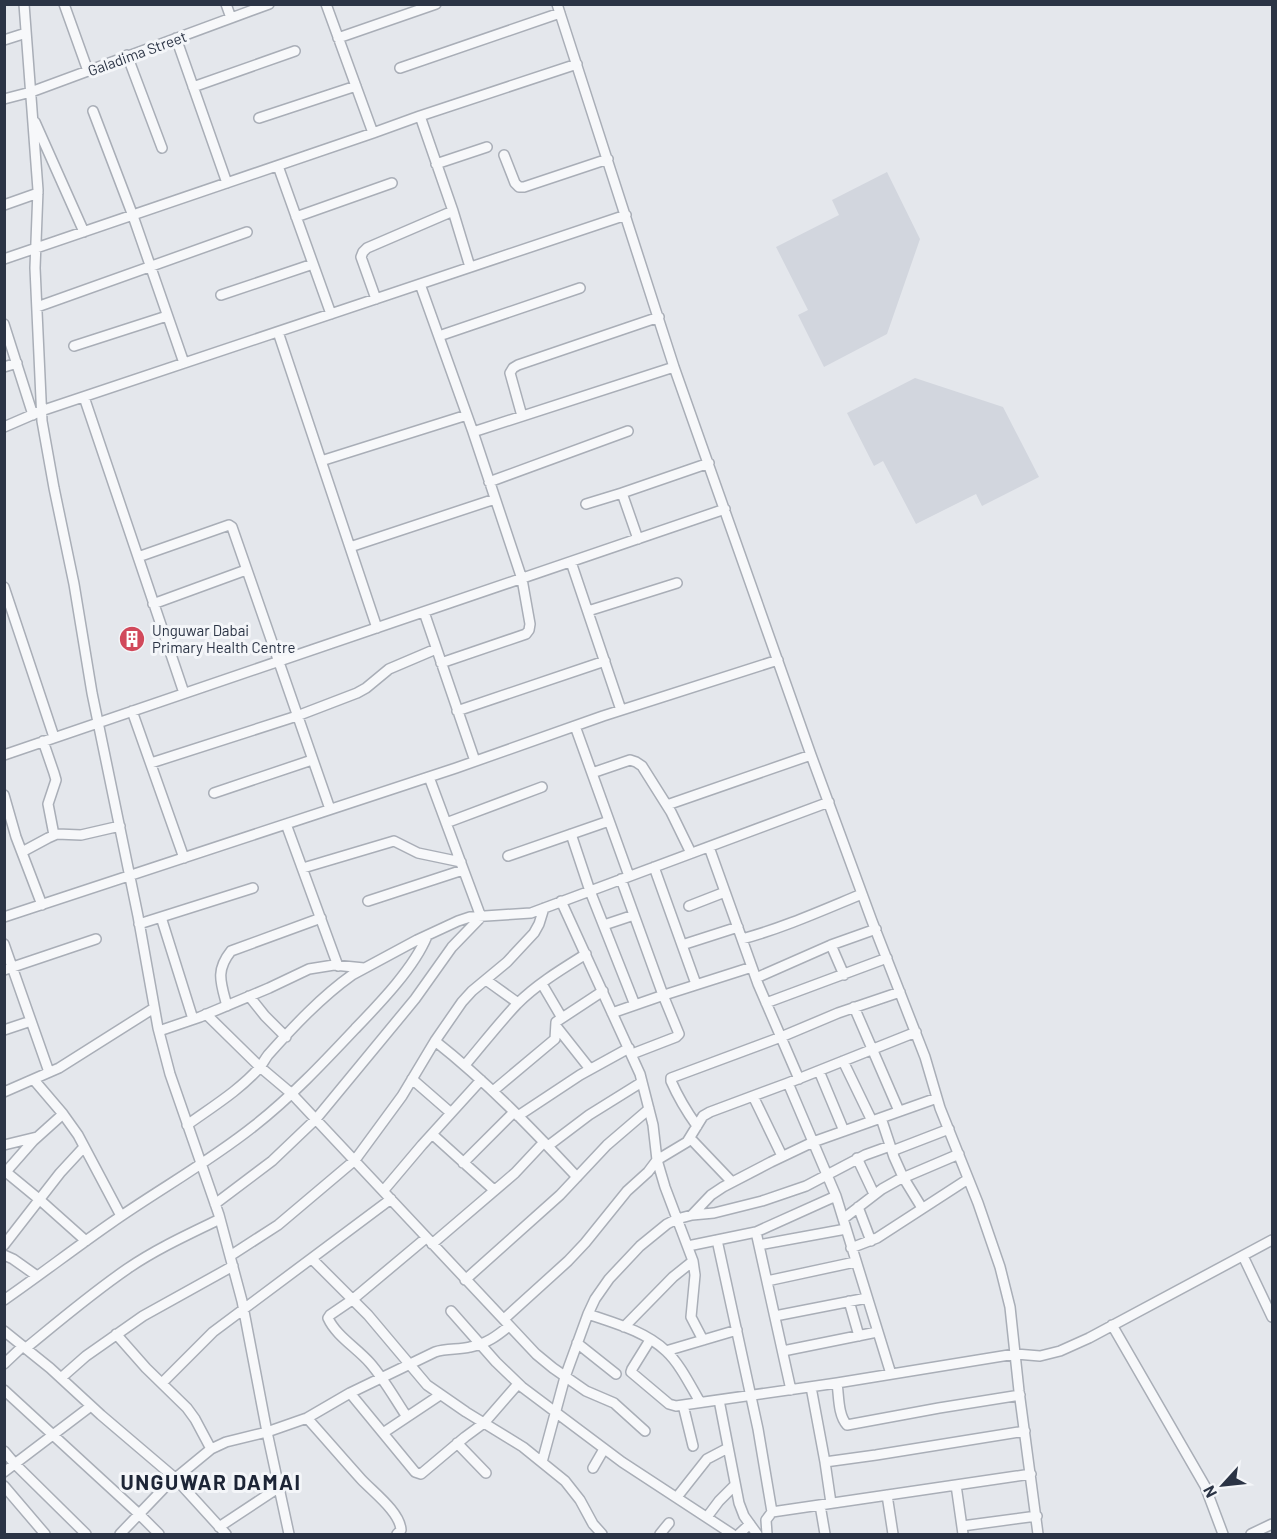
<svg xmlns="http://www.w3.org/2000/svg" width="1277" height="1539" font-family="Barlow,sans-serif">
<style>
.built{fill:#d2d6de}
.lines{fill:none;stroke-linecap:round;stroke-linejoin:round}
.minor-casing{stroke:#a9aeb7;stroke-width:12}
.minor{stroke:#f7f8fa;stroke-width:9}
.labels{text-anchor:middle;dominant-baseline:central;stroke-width:6;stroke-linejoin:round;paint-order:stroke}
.street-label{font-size:15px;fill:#2b3445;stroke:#f4f6f9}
.poi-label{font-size:15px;fill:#2b3445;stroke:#f4f6f9;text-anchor:start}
.district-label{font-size:21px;font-weight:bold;letter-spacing:1.5px;fill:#1d2536;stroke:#f4f6f9}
</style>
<rect width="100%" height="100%" fill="#e4e7ec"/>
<path class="built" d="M 887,172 L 920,239 L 887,334 L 824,367 L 798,315 L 808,310 L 776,247 L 839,215 L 832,200 Z
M 915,378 L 1003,407 L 1039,477 L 982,506 L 976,494 L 916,524 L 883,461 L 874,466 L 847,413 Z"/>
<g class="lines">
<g class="minor-casing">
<path id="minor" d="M 24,4 L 38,190 L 35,268 L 42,421 L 54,488 L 74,584 L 92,693 L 138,916 L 158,1028 L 170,1074 L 219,1215 L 242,1301 L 267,1432 L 289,1534
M 64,4 L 88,71
M 226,4 L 231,18
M 326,4 L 373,133
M 557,4 L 674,367 L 811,755 L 872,921 L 925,1057 L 940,1108 L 978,1203 L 1000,1267 L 1010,1307 L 1019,1391 L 1038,1534
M 176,38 L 227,183
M 338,38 L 436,4
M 4,40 L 26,33
M 127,55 L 162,148
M 400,68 L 560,13
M 193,87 L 295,51
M 4,99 L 31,92 L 269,4
M 93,111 L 133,216 L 184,363
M 420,116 L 453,211 L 470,267
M 259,118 L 356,86
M 35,122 L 84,232
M 504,155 L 515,183 L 519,187 L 524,187 L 608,159
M 436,164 L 487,147
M 278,166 L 331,314
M 4,205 L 38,193
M 296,217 L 392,183
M 4,259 L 373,133 L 420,116 L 577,64
M 420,284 L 473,432 L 522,579 L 530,624 L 529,630 L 526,634 L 441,663
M 221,295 L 313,264
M 376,299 L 361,257 L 363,252 L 367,248 L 453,211
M 37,307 L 247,232
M 4,324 L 33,415
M 278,332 L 377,628
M 439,336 L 580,288
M 74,346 L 167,316
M 4,367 L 17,363
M 84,397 L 184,693
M 522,416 L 510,373 L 513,368 L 518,365 L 659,317
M 4,427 L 41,411 L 626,215
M 473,432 L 674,367
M 321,461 L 467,415
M 489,482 L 628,431
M 622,493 L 638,539
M 586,504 L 622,493 L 709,463
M 350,547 L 495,499
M 138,557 L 229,525 L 232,527 L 330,809
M 571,562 L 621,710
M 4,587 L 54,737
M 153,604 L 246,570
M 588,611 L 677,583
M 424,612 L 475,761
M 132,711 L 184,858
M 457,711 L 605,661
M 575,726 L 629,876
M 43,741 L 54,773 L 56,780 L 48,804 L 54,835
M 4,755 L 725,509
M 151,763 L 297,716 L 357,693 L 366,688 L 389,669 L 436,649
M 592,773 L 630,760 L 636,762 L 642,766 L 671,812 L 691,853
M 214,793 L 312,760
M 4,795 L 16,837 L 42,905
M 667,805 L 811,755
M 446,823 L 542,787
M 286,824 L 338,966
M 571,834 L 590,891 L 635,1005
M 709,847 L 758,984 L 799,1079
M 22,852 L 48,838 L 57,834 L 81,835 L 120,826
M 508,856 L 609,821
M 654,867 L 696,984
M 303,868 L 394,841 L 418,853 L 461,862
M 621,879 L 663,995 L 679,1034 L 676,1037 L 632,1054
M 368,901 L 463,870
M 561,901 L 640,1074 L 653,1125 L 657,1160 L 665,1187 L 693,1261 L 695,1275 L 691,1317 L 703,1340
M 689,906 L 725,892
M 4,917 L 456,768 L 603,716 L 778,660
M 161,917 L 193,1019
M 139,924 L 253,888
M 604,925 L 634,915
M 742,939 C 783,928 823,910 862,894
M 4,944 L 49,1072
M 682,945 L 738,927
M 831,945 L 844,975
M 4,970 L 96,939
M 756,978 L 831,945 L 876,929
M 486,980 L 518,1003
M 542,984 L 562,1018
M 249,996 L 265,1016 L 286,1037
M 766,1003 L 887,958
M 227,1006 C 221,983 215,971 231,951 L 321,918
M 854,1007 L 899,1111
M 612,1013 L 658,997 L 752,967
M 206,1014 L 260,1067 L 292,1094 L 536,1354 L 553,1368 L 586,1391 L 614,1403 L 645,1431
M 556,1026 L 590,1069
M 4,1030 L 31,1021
M 159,1031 L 200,1017 L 269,988 L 309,969 L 334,965 L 364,968
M 435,1041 C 487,1082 532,1129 577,1177
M 843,1061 L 872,1121
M 465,1065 C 482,1045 499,1023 517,1004 C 537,984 562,969 586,954
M 819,1071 L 844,1131
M 412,1079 L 451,1113
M 34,1080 L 63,1114 L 78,1135 L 121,1216
M 788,1083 L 836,1196 L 891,1374
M 493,1091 L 555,1039 L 556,1022 L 603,991
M 4,1092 L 59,1068 L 154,1008
M 753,1096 L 782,1156
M 518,1116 L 580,1075 L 629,1048
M 881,1118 L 894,1157 L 903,1177 L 922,1208
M 187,1125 C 212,1107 240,1090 260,1067 C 263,1063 265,1059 268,1055 C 293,1027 321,997 352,975 L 417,940 L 458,921 L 470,917 L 531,913 L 829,802
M 697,1126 C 687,1112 678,1097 671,1081 L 671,1078 L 781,1037 L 838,1013 L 900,992
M 432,1134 L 494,1190
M 690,1138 L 732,1182
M 4,1145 L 37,1137
M 548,1146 L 589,1115 L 642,1082
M 892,1151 L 949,1129
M 857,1158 L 874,1194
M 463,1163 L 514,1112
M 6,1172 L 40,1200 L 86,1241
M 4,1174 L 33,1141 L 63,1114
M 384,1190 L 422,1145 L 481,1080
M 215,1204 L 272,1161 L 316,1119 L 415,999 L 452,947 L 481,917 L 429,777
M 858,1207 L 871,1241
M 692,1215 L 714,1213 L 762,1201 L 806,1186 L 865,1155 L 890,1146
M 843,1219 L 882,1189 L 898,1180 L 959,1154
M 756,1232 L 791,1390
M 717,1240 L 758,1429 L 772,1512
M 432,1244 L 515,1173 L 544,1142
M 4,1245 L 60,1173 L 84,1147
M 759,1245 L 846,1229
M 688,1246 L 756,1232 L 836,1196
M 851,1248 L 877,1238 L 968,1179
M 4,1255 L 13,1259 L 37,1276
M 230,1256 L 278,1225 L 355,1160 L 402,1096 L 435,1041 L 462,1002 L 472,991 L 507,962 L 534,933 L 539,924 L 544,908
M 1243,1256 L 1272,1317
M 312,1259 L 368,1315 L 427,1385 L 466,1412 L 523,1447 L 565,1481 L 580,1500 L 593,1524 L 602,1534
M 465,1280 L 560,1195 L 607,1145 L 649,1109
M 767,1281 L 855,1262
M 4,1300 C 40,1275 75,1248 111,1223 C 158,1190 209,1162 254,1126 C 291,1097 323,1063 355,1029 C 379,1004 414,968 427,936
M 849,1301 L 859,1336
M 451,1311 L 496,1362 L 522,1387 L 622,1462 L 732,1534
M 588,1314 C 614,1323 645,1331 666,1351 C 680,1364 690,1385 700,1402
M 775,1316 L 867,1298
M 504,1319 L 568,1261 L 585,1243 L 627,1191 L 648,1172 L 657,1160 L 687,1142 L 703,1116 L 710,1112 L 788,1083 L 916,1032
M 1112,1325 L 1205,1486 L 1223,1534
M 624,1327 L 673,1277 L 693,1261
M 4,1331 L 50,1368 L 101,1415 L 175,1478 L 226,1534
M 116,1334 L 146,1368 L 187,1408 L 195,1419 L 211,1449
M 650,1340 L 632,1369 L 631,1372 L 669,1404 L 676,1406 L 837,1383 L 1015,1354 L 1040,1356 L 1060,1351 L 1089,1338 L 1272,1240
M 577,1343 L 616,1374
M 26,1348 C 59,1321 92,1293 127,1269 C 156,1249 189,1234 220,1219
M 666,1351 L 737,1330
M 783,1351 L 877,1332
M 4,1364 L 23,1346
M 61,1378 L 86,1356 L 143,1316 L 233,1266
M 162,1383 L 213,1332 L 391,1199
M 837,1383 C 839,1397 838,1415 847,1425 L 939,1408 L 1020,1395
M 811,1387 L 825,1462 L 831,1503
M 4,1390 L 139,1514 L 159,1534
M 350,1393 L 415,1472 L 421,1474 L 465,1437 L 484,1423 L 518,1384
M 719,1400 L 739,1503 L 744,1516 L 757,1534
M 683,1405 L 693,1446
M 407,1417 C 395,1399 384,1379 370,1363 C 357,1348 336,1336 328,1318 L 330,1315 L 352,1300 L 426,1238
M 307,1418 C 325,1438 343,1459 361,1479 C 373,1492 400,1512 401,1530 L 397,1534
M 383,1433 L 440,1395
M 457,1443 L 486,1473
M 4,1451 L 15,1464 L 86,1534
M 542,1462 L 565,1377 L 588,1314 L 595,1299 L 609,1279 L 640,1246 L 667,1224 L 677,1219 L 692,1215 L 711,1195 L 723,1187 L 771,1162 L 813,1142 L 937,1098
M 825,1462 L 876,1455 L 1025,1431
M 593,1468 L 604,1449
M 4,1472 L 91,1406
M 956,1485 L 963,1534
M 4,1486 L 45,1534
M 887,1495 L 893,1534
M 677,1497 L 707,1459 L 728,1448
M 820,1505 L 825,1534
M 707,1517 L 719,1501 L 735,1485
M 962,1526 L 1037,1516
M 219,1527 L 278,1488
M 120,1534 L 166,1486 L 211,1449 L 226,1442 L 267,1432 L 307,1418 L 350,1393 L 435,1352 C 447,1348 459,1350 470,1347 C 486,1344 497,1336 509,1326
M 660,1534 L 669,1523
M 739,1534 L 750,1524
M 767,1534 L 766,1520 L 772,1512 L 1031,1474
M 1251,1534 L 1272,1524"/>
</g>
<use href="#minor" class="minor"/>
</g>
<defs>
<g id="building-disc" transform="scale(1.35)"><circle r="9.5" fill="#d1495b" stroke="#f4f6f9"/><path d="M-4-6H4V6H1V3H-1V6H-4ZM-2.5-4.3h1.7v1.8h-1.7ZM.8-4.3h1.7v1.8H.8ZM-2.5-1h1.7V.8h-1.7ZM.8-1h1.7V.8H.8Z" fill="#fff"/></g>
</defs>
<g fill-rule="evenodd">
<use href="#building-disc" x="132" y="639"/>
</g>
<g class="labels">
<g class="street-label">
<text transform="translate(137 53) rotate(-20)">Galadima Street</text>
</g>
<g class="poi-label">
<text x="152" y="630">Unguwar Dabai<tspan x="152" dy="17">Primary Health Centre</tspan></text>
</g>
<g class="district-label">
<text x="211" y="1481">UNGUWAR DAMAI</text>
</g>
</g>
<rect width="1277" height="1539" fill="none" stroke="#2b3445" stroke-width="12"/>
<g transform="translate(1223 1485) rotate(243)" stroke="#f4f6f9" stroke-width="4.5" paint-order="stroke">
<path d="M0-4.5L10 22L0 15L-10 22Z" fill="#2b3445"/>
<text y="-9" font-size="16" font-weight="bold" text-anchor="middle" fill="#2b3445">N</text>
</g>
</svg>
